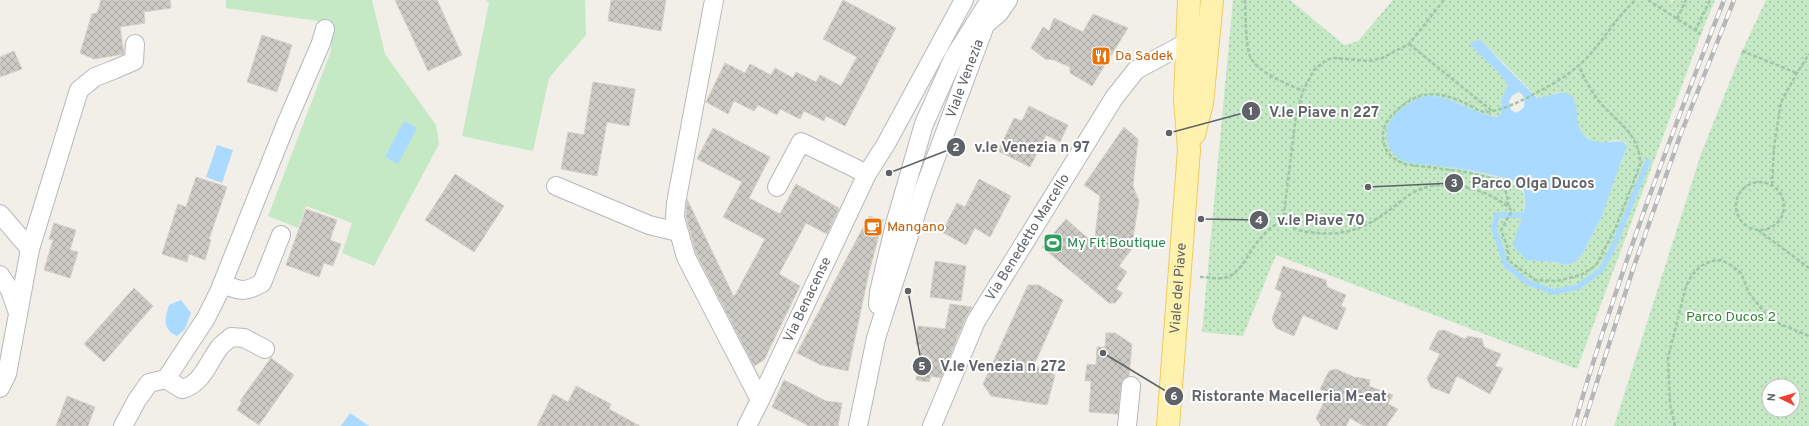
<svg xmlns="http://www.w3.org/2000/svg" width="1809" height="426" font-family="Overpass,sans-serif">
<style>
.grass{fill:#c5e8c5}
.park{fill:url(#park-dots);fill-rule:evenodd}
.water{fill:#aadaff;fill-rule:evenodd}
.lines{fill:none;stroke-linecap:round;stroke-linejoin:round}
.stream{stroke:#aadaff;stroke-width:5.5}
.building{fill:url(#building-cross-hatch);stroke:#d6d1c6}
.minor-casing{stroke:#b5b8bc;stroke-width:20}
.major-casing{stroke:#f2c960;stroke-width:24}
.path{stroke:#9cc7a9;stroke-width:2.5;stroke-dasharray:4 2;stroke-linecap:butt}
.minor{stroke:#fff;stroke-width:18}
.major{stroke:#fff2af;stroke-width:22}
.rail-casing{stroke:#b6b7b8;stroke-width:4.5}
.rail{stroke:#fff;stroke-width:3;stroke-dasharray:9;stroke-linecap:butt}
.labels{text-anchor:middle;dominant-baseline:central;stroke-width:4;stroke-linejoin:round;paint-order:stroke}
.food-label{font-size:14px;fill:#c56008;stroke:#fff;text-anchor:start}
.street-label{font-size:14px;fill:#5f6368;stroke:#fff}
.leisure-label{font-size:14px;fill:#27864d;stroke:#fff;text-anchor:start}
.park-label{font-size:14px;fill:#348238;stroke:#fff}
.leader{fill:none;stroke:#5f6368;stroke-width:1.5}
.callout-dot{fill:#5f6368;stroke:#fff;stroke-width:1.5}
.mark-label{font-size:12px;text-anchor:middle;font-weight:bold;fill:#fff}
.callout-label{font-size:15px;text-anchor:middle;font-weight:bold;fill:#5f6368;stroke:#fff;stroke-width:4;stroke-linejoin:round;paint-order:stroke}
</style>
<defs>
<pattern id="park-dots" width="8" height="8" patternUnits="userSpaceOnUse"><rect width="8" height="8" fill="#c5e8c5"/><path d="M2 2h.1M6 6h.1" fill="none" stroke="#a3c0a4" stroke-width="1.8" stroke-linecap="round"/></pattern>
<pattern id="building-cross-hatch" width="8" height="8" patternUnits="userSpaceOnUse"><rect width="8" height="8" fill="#cccac5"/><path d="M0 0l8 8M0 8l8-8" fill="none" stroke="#a9a8a4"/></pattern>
</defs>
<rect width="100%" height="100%" fill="#f1efe8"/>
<path class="grass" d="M 226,0 L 372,0 L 385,54 L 436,125 L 439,144 L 374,266 L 342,253 L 352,223 L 306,206 L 298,228 L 268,216 L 331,51 L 332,23 L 226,8 Z
M 486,0 L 585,0 L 586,35 L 549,78 L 533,151 L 462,136 L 489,3 Z"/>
<path class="park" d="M 1233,0 L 1290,0 L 1344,45 L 1358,41 L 1393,0 L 1670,0 L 1673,2 L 1674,0 L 1715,0 L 1701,34 L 1577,369 L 1276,255 L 1243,336 L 1202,332 ZM 1480,39 L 1538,98 L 1550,96 L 1558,92 L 1577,116 L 1578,127 L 1583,135 L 1593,141 L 1604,143 L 1615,140 L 1625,142 L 1627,147 L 1620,164 L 1602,216 L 1583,253 L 1574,263 L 1565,265 L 1555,262 L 1526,260 L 1523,211 L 1525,197 L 1518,184 L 1512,180 L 1456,168 L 1449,99 L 1482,114 L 1496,117 L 1502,113 L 1501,99 L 1509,85 L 1498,72 L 1469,44 Z
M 1766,0 L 1809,0 L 1809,426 L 1614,426 L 1701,154 L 1742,51 ZM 1769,386 L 1793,386 L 1793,410 L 1769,410 Z"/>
<path class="water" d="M 1480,39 L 1504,65 L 1537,98 C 1546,97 1558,92 1564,93 C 1588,96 1565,132 1594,141 C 1604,144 1614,140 1624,142 L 1627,147 L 1620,164 L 1602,216 L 1583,253 L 1574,263 L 1565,265 L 1555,262 L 1526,260 L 1513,245 C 1517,227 1534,200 1519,184 C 1513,179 1504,178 1496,176 C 1478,172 1459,168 1440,166 C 1429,164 1414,165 1404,161 C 1397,158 1392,153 1389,146 C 1384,136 1387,124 1394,116 C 1433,75 1454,108 1496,117 L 1502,113 L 1501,99 L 1508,85 L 1498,72 L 1469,44 ZM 1519,92 C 1525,96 1525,100 1524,107 L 1517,113 L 1511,110 L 1509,101 L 1513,95 Z
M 404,121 L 417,128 L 398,164 L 385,157 Z
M 217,145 L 233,150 L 222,183 L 206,177 Z
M 181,300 L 191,313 L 185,329 L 177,336 C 162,330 165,318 169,305 Z
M 350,413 L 369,426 L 341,426 Z"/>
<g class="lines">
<path class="stream" d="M 1522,215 L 1497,215 L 1494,228 L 1506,265 L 1527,282 L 1553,292 L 1578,287 L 1601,270 L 1612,250 L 1648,161"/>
</g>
<path class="building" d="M 101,0 L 170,0 L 171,8 L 144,12 L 145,23 L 120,27 L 124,54 L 94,59 L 80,53 L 92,14 L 97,13 Z
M 395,0 L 437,0 L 462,55 L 428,71 Z
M 611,0 L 666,0 L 661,31 L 608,21 Z
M 843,0 L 896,28 L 845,126 L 826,116 L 824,121 L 804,111 L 800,119 L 780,109 L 777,115 L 758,105 L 754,111 L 734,101 L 728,114 L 706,102 L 725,63 L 745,73 L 750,64 L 771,75 L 775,68 L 793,78 L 796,72 L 816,82 L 820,75 L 841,86 L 857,57 L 823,39 Z
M 1093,14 L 1128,28 L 1092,86 L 1070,73 L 1070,67 L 1054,60 L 1045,59 L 1031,48 L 1043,27 L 1049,31 L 1054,18 L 1083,32 Z
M 262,35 L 292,45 L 277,92 L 247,82 Z
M 14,51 L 22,69 L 0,77 L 0,57 Z
M 593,82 L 635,89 L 629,126 L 607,122 L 597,176 L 561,169 L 568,132 L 584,135 Z
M 1029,106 L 1068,125 L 1060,142 L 1046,135 L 1030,167 L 998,151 L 1014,118 L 1022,121 Z
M 1124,127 L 1138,139 L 1133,186 L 1139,201 L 1131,250 L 1119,266 L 1127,272 L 1116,289 L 1123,293 L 1115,303 L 1109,303 L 1042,247 L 1066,219 L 1094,244 L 1100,196 L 1084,185 Z
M 713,128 L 770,157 L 749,198 L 780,214 L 796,184 L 839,208 L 827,234 L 806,223 L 779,274 L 800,286 L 764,360 L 754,366 L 696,253 L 686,217 L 687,199 L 734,297 L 765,239 L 723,217 L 742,182 L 697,159 Z
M 455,174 L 504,206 L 474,252 L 425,220 Z
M 196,177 L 227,187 L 209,239 L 211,240 L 205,260 L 189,254 L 187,262 L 162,254 L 178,204 L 186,207 Z
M 979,179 L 1011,196 L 990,237 L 975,228 L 966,245 L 942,232 L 957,203 L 965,207 Z
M 306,209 L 337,220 L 330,240 L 341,244 L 333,266 L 324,263 L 319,277 L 286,265 Z
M 869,216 L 883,220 L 869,272 L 848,371 L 821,365 L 797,353 Z
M 54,223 L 76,230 L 70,250 L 78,252 L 70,278 L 44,270 L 53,240 L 49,239 Z
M 935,261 L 966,266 L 961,301 L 930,297 Z
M 1283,266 L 1326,280 L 1327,287 L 1346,295 L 1341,306 L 1346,308 L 1337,330 L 1303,315 L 1294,336 L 1276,328 L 1272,319 L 1282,292 L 1275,289 Z
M 1028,285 L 1039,285 L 1063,300 L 1034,365 L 1055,375 L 1047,405 L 991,396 L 983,384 Z
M 134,288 L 153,306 L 104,362 L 84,344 Z
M 950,304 L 972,307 L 966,317 L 941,378 L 931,376 L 929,382 L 916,380 L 921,345 L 916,344 L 918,326 L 945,329 Z
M 1444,330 L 1465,339 L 1468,336 L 1482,339 L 1484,347 L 1501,354 L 1495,366 L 1503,368 L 1490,394 L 1457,376 L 1449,394 L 1431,387 L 1427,378 L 1440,354 L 1429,349 L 1438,331 Z
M 1106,333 L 1115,333 L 1132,344 L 1129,376 L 1123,380 L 1121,385 L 1118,414 L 1089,412 L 1091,381 L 1085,381 L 1087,364 L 1096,365 L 1097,347 L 1105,347 Z
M 271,358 L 294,375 L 259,425 L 237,410 L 242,402 L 240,401 Z
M 1336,369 L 1356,378 L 1357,377 L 1370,380 L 1369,386 L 1393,395 L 1388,404 L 1398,409 L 1386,426 L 1364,426 L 1350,418 L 1346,426 L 1321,426 L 1316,418 L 1328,394 L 1320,389 L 1329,371 Z
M 784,380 L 826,401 L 842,403 L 838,426 L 809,426 L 772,407 Z
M 576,386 L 611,404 L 609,409 L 640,426 L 537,426 L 553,394 L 568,402 Z
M 67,396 L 95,407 L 88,426 L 56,426 Z"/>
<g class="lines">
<g class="minor-casing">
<g id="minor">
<path d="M 714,0 L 676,203 L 675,218 L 686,257 L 760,400"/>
<path d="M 556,186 L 649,225 L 678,232"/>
<path d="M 777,187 L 801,142 L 867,174"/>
<path d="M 0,214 L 30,249"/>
<path d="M 0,275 L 10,290 L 18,313"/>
<path d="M 222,284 C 240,291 245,293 262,283 L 281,235"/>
<path d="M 878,305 L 879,292 L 895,224 L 924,124 L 954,57 L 990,0"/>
<path d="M 166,379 L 182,389 C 202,384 208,363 219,348 C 222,344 227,341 231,337 L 244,338 L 265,349"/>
<path d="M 0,388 L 7,374 L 30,249 L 79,90 L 95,77 L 113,70 L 134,61 L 135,44"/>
<path d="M 123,426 L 137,400 L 149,383 L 166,379 L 206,318 L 219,292 L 286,124 L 321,43 L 325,29"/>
<path id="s1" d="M 747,426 L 760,400 L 867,174 L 886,144 L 964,0"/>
<path id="s2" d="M 858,426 L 876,338 L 923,192 L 985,25 L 999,13 L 1008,0"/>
<path id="s3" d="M 932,426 L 976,321 L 1114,98 L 1136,70 L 1197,37"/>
<path d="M 1127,426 L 1131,386"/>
</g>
</g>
<g class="major-casing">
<g id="major">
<path d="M 1194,134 L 1202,103 L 1212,0"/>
<path id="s4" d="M 1168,426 L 1189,150 L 1185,99 L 1189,0"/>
</g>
</g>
<path class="path" d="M 1245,0 C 1246,15 1245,43 1250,56 C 1257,73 1288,84 1303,91
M 1444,0 L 1409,44 L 1382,58 L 1369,61 L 1333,58 L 1326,60 L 1314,70 L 1303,91 L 1296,115 L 1284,213 C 1287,226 1296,231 1308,232 C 1342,237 1363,230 1391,209 C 1402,200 1412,191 1427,187 C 1452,180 1494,191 1512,211 L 1501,230 L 1508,249 L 1508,260 L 1535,280 L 1557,281 L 1581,275 L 1595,266 L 1598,262 L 1616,227 L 1640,165 C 1641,134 1616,122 1599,101 C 1590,90 1584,78 1579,66
M 1648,0 L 1701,34
M 1677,19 L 1686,0
M 1695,31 L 1710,0
M 1409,44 L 1492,111
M 1742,51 L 1797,73
M1736 206a24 24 0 1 1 48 0a24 24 0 1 1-48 0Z
M 1772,185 L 1774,147 L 1781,102 L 1797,73 L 1809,54
M 1508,206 C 1508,196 1506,187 1497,181 C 1485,172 1423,167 1405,164 C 1395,160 1387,155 1384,144 C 1381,132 1385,122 1393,114 C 1418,89 1437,90 1467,104 C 1473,107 1480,112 1486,112 C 1498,112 1524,100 1534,94 C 1549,86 1566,77 1578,66 C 1599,49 1615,17 1636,0
M 1758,230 L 1809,268
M 1200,277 C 1208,277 1219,280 1227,277 C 1242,272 1249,251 1259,240 C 1266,231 1275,224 1285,219
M 1675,426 L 1670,404 L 1668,358 L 1686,286 L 1692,275 L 1701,266 L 1711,261 L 1721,260 L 1731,265 L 1741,273 L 1749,293 L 1765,313 L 1780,324 L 1809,336"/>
<use href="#minor" class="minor"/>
<use href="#major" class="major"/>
<g class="rail-casing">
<path id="rail" d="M 1574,426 C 1616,281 1669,140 1724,0
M 1583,426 L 1633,269 L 1680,136 L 1734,0"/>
</g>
<use href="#rail" class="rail"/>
</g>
<defs>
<g id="restaurant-square" transform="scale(1)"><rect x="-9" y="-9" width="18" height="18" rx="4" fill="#e8710a" stroke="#fff"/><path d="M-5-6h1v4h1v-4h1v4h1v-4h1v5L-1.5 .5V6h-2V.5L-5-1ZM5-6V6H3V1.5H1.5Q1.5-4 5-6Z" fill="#fff"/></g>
<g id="cafe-square" transform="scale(1)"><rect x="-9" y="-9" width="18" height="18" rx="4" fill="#e8710a" stroke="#fff"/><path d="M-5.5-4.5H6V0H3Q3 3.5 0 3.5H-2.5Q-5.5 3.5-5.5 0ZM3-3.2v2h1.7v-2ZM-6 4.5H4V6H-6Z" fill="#fff"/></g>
<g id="stadium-square" transform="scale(1)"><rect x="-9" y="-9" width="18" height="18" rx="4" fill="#2e9e5b" stroke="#fff"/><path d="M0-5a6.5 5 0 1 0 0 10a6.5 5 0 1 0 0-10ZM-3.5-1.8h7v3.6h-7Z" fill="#fff"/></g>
</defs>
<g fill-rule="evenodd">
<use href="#restaurant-square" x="1101" y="56"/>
<use href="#cafe-square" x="873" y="227"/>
<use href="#stadium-square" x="1053" y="243"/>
</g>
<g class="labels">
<g class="food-label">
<text x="1115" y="56">Da Sadek</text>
<text x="887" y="227">Mangano</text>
</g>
<g class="street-label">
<text stroke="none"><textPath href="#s2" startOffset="364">Viale Venezia</textPath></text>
<text stroke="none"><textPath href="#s3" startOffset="212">Via Benedetto Marcello</textPath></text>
<text stroke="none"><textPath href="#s4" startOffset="138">Viale del Piave</textPath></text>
<text stroke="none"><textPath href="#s1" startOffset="140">Via Benacense</textPath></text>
</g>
<g class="leisure-label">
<text x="1067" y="243">My Fit Boutique</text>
</g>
<g class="park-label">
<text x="1731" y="317">Parco Ducos 2</text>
</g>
</g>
<path class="leader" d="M1169 133L1251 111M889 173L956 147M1368 187L1454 183M1201 219L1259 220M908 291L922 366M1103 353L1174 396"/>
<g class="callout-dot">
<circle cx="1169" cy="133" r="4"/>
<circle cx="889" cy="173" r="4"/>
<circle cx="1368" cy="187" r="4"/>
<circle cx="1201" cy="219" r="4"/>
<circle cx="908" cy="291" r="4"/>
<circle cx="1103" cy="353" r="4"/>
<circle cx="1251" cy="111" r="10"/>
<circle cx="956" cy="147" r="10"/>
<circle cx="1454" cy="183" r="10"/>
<circle cx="1259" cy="220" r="10"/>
<circle cx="922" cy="366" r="10"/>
<circle cx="1174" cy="396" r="10"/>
</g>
<g class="mark-label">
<text x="1251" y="115">1</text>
<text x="956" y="151">2</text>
<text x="1454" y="187">3</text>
<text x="1259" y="224">4</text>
<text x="922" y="370">5</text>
<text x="1174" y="400">6</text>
</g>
<g class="callout-label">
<text x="1324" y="117">V.le Piave n 227</text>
<text x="1032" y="152">v.le Venezia n 97</text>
<text x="1533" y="188">Parco Olga Ducos</text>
<text x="1321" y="225">v.le Piave 70</text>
<text x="1003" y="371">V.le Venezia n 272</text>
<text x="1289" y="401">Ristorante Macelleria M-eat</text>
</g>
<g transform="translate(1781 398) rotate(275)"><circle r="19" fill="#ffffff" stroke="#bfc1c3"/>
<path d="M0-3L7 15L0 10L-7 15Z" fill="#ea4335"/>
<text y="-6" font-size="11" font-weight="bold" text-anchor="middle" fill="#5f6368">N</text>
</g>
</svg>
